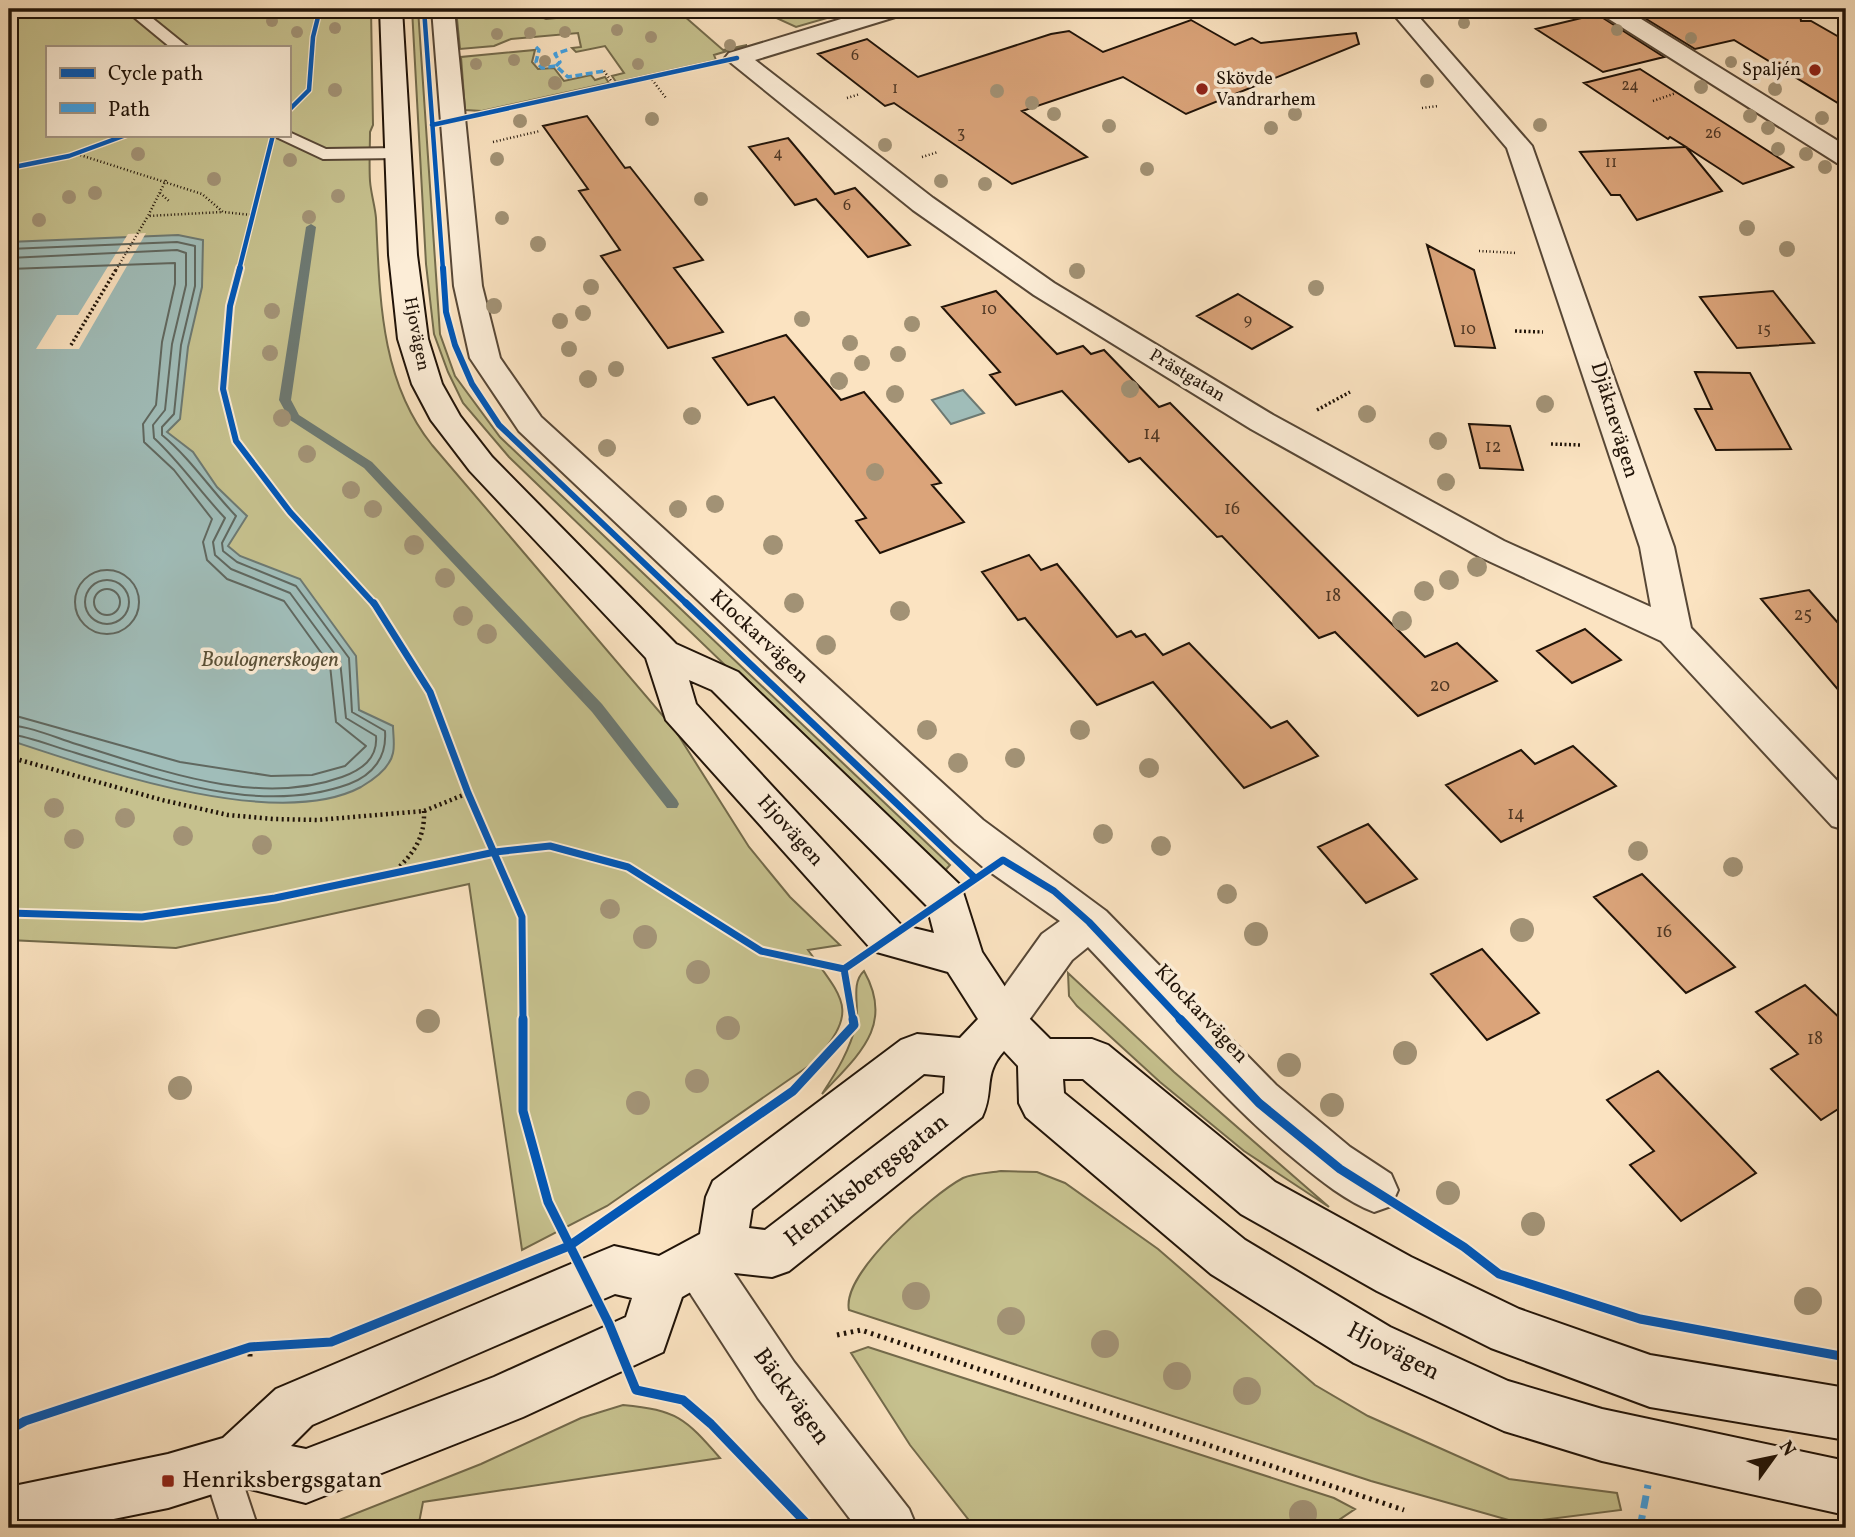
<svg xmlns="http://www.w3.org/2000/svg" width="1855" height="1537" font-family="Vollkorn,serif">
<style>
.green{fill:#c6c18e;stroke:#736a4b;stroke-width:2;fill-rule:evenodd}
.water{fill:#a0bdb9;stroke:#6d7972;stroke-width:2}
.pier{fill:#fbe3c1}
.lines{fill:none;stroke-linecap:round;stroke-linejoin:round}
.shore{stroke:#606860;stroke-width:2}
.stream{fill:#6d7972;fill-rule:evenodd}
.building{fill:#dba47a;stroke:#201308;stroke-width:2}
.service-casing{stroke:#574736;stroke-width:4}
.minor-casing{stroke:#574736;stroke-width:4}
.secondary-casing{stroke:#201308;stroke-width:4}
.path-far3{stroke:#201308;stroke-width:2.5;stroke-dasharray:1 2.5;stroke-linecap:butt}
.path-far2{stroke:#201308;stroke-width:3.5;stroke-dasharray:2 2.5;stroke-linecap:butt}
.path-far1{stroke:#201308;stroke-width:4.5;stroke-dasharray:2 3.5;stroke-linecap:butt}
.path{stroke:#201308;stroke-width:5;stroke-dasharray:2.5 4.5;stroke-linecap:butt}
.service{fill:#fcedd7;fill-rule:evenodd}
.minor{fill:#fcedd7;fill-rule:evenodd}
.secondary{fill:#fcedd7;fill-rule:evenodd}
.quiet-far1{stroke:#3da2e9;stroke-width:3.5;stroke-dasharray:7 3.5;stroke-linecap:butt}
.quiet{stroke:#3da2e9;stroke-width:7;stroke-dasharray:13 7;stroke-linecap:butt}
.cycleway-far3-casing{stroke:#fcedd7;stroke-width:7}
.cycleway-far2-casing{stroke:#fcedd7;stroke-width:10}
.cycleway-far1-casing{stroke:#fcedd7;stroke-width:11}
.cycleway-casing{stroke:#fcedd7;stroke-width:13}
.cycleway-far3{stroke:#0057b8;stroke-width:4.5}
.cycleway-far2{stroke:#0057b8;stroke-width:6}
.cycleway-far1{stroke:#0057b8;stroke-width:7}
.cycleway{stroke:#0057b8;stroke-width:9}
.tree{fill:#a29275}
.poi-dot{fill:#8f2418;stroke:#fcedd7;stroke-width:2.5}
.labels{text-anchor:middle;dominant-baseline:central;stroke-width:7;stroke-linejoin:round;paint-order:stroke}
.far-number-label{font-size:16px;fill:#4f3724}
.far-poi-label{font-size:18px;fill:#201308;stroke:#fcedd7;text-anchor:end}
.far-street-label{font-size:18px;fill:#201308;stroke:#fcedd7}
.number-label{font-size:18px;fill:#4f3724}
.street-label{font-size:21px;fill:#201308;stroke:#fcedd7}
.park-label{font-size:21px;font-style:italic;fill:#5a5037;stroke:#fcedd7}
.near-street-label{font-size:24px;fill:#201308;stroke:#fcedd7}
.near-poi-label{font-size:24px;fill:#201308;stroke:#fcedd7;text-anchor:start}
</style>
<rect width="100%" height="100%" fill="#fbe3c1"/>
<filter id="stains"><feTurbulence type="fractalNoise" baseFrequency=".00286" numOctaves="4"/><feColorMatrix values="0 0 0 0 .2 0 0 0 0 .09 0 0 0 0 .02 0 0 0 .5 -.17"/></filter>
<radialGradient id="worn" r=".72"><stop offset=".6" stop-color="#630" stop-opacity="0"/><stop offset="1" stop-color="#630" stop-opacity=".3"/></radialGradient>
<path class="green" d="M 9,9 L 371,9 L 373,125 L 370,132 C 370,148 369,165 370,181 C 371,194 375,206 376,218 C 380,298 380,380 432,445 L 675,730 L 749,847 L 790,897 L 840,945 L 808,950 C 846,1002 859,1011 813,1063 L 607,1206 L 522,1250 L 469,884 L 176,948 L 9,940 ZM 47,47 L 289,47 L 289,135 L 47,135 Z
M 412,9 L 418,9 L 440,334 L 455,376 L 500,437 L 950,865 L 942,874 L 509,457 L 463,403 L 448,372 L 434,334 L 426,264 Z
M 456,9 L 522,9 L 546,19 L 586,15 L 585,9 L 676,9 L 723,50 L 747,45 L 714,55 L 716,60 L 616,82 L 612,76 L 624,73 L 605,46 L 576,52 L 572,48 L 581,47 L 578,33 L 511,39 L 494,46 L 460,49 Z
M 757,9 L 858,9 L 796,27 Z
M 535,50 L 532,62 L 538,69 L 554,68 L 564,81 L 591,75 L 595,80 L 605,77 L 609,83 L 482,111 L 465,110 L 461,57 Z
M 864,971 C 895,1026 858,1055 822,1094 C 837,1071 850,1050 856,1024 C 860,1006 850,984 864,971 Z
M 1068,973 L 1174,1072 L 1329,1207 L 1244,1151 L 1160,1082 L 1077,1006 L 1069,996 Z
M 1001,1171 L 1037,1172 L 1065,1183 L 1158,1249 L 1315,1385 L 1368,1416 L 1509,1479 L 1617,1493 L 1621,1510 L 1519,1523 L 1371,1481 L 849,1310 C 841,1273 933,1194 963,1178 C 974,1173 989,1173 1001,1171 Z
M 868,1347 L 1334,1498 L 1355,1509 L 1327,1528 L 975,1528 L 910,1445 L 851,1353 Z
M 623,1405 C 677,1410 685,1418 720,1458 L 423,1502 L 418,1528 L 319,1528 L 481,1464 L 581,1418 Z"/>
<path class="water" d="M 178,235 L 203,240 L 202,287 L 188,347 L 180,419 L 167,432 L 193,452 L 217,487 L 247,516 L 228,546 L 240,556 L 300,579 L 356,656 L 359,710 L 393,726 C 393,734 395,745 393,753 C 390,768 373,780 361,787 C 276,832 97,769 9,740 L 9,242 Z
M 963,390 L 984,413 L 951,424 L 932,400 Z"/>
<path class="pier" d="M 146,233 L 79,349 L 36,349 L 57,315 L 78,315 L 128,234 Z"/>
<g class="lines">
<path class="shore" d="M 9,249 L 177,242 L 195,246 L 195,286 L 181,345 L 174,414 L 162,427 L 162,435 C 191,459 210,489 236,516 L 222,543 L 223,551 L 237,562 L 296,586 L 349,658 L 352,712 L 385,731 C 387,757 373,775 349,784 C 261,816 162,779 76,753 C 54,747 32,737 9,734
M 9,258 L 177,250 L 186,253 L 186,285 L 172,344 L 165,410 L 153,425 L 154,438 C 181,463 200,492 225,518 L 213,542 L 215,555 L 231,569 L 290,593 L 340,661 L 346,718 L 376,736 C 378,759 361,770 342,777 C 257,808 157,769 76,744 C 54,737 32,727 9,725
M 9,269 L 175,263 L 175,284 L 162,342 L 156,405 L 143,424 L 144,442 L 174,470 L 212,519 L 203,542 L 207,560 L 227,579 L 284,601 L 330,665 L 336,722 L 366,746 L 345,766 L 312,775 L 271,776 L 180,762 L 9,714
M75 602a32 32 0 1 1 64 0a32 32 0 1 1-64 0Z
M85 602a22 22 0 1 1 44 0a22 22 0 1 1-44 0Z
M94 602a13 13 0 1 1 26 0a13 13 0 1 1-26 0Z"/>
<path class="stream" d="M 311,224 L 316,227 L 291,400 L 299,415 L 372,462 L 602,704 L 677,800 L 679,804 L 677,808 L 667,808 L 592,712 L 364,468 L 290,420 L 279,400 L 306,227 Z"/>
</g>
<path class="building" d="M 1630,9 L 1799,9 L 1801,21 L 1811,21 L 1846,41 L 1846,108 L 1734,40 L 1695,49 Z
M 1598,14 L 1600,16 L 1664,57 L 1603,72 L 1536,29 Z
M 1191,20 L 1235,45 L 1252,38 L 1261,43 L 1356,33 L 1359,44 L 1186,114 L 1123,77 L 1022,111 L 1087,157 L 1012,184 L 894,103 L 885,106 L 818,54 L 867,39 L 918,77 L 1051,34 L 1069,31 L 1103,52 Z
M 1640,69 L 1793,167 L 1743,184 L 1686,147 L 1722,191 L 1637,220 L 1620,195 L 1611,195 L 1580,152 L 1686,147 L 1670,137 L 1668,139 L 1584,83 Z
M 587,116 L 625,168 L 630,167 L 703,260 L 674,268 L 723,332 L 668,348 L 601,256 L 620,250 L 579,191 L 588,189 L 543,126 Z
M 788,138 L 835,194 L 855,188 L 910,245 L 868,257 L 816,199 L 795,205 L 749,147 Z
M 1427,245 L 1474,270 L 1495,348 L 1455,346 Z
M 996,291 L 1057,354 L 1083,346 L 1091,354 L 1104,350 L 1159,407 L 1170,403 L 1425,657 L 1457,643 L 1497,681 L 1418,716 L 1335,632 L 1319,638 L 1222,536 L 1217,537 L 1140,458 L 1129,462 L 1062,391 L 1016,405 L 990,375 L 1000,372 L 942,307 Z
M 1773,291 L 1814,343 L 1737,348 L 1700,297 Z
M 1238,294 L 1292,327 L 1252,349 L 1197,316 Z
M 786,335 L 841,400 L 864,392 L 941,483 L 932,485 L 964,522 L 880,553 L 856,521 L 866,518 L 774,397 L 748,405 L 713,358 Z
M 1695,372 L 1750,373 L 1791,449 L 1716,450 L 1695,409 L 1712,409 Z
M 1469,424 L 1510,426 L 1523,470 L 1480,468 Z
M 1029,555 L 1041,570 L 1057,564 L 1117,637 L 1131,631 L 1136,637 L 1145,634 L 1163,655 L 1189,643 L 1271,728 L 1287,721 L 1318,756 L 1244,788 L 1153,682 L 1097,705 L 1025,618 L 1018,620 L 982,572 Z
M 1809,590 L 1846,632 L 1846,699 L 1761,599 Z
M 1585,629 L 1621,660 L 1572,683 L 1537,651 Z
M 1573,746 L 1616,786 L 1501,842 L 1446,785 L 1521,750 L 1535,764 Z
M 1368,824 L 1417,879 L 1366,903 L 1318,847 Z
M 1642,874 L 1735,967 L 1686,993 L 1594,897 Z
M 1482,949 L 1539,1013 L 1487,1040 L 1431,974 Z
M 1805,985 L 1846,1024 L 1846,1104 L 1821,1120 L 1771,1069 L 1798,1054 L 1756,1012 Z
M 1658,1071 L 1756,1173 L 1681,1221 L 1630,1165 L 1654,1151 L 1607,1100 Z"/>
<g class="lines">
<g class="service-casing">
<path id="service" d="M 124,9 L 141,9 L 188,47 L 170,47 Z
M 289,132 L 326,149 L 399,148 L 408,153 L 399,158 L 323,159 L 272,135 L 289,135 Z
M 220,1448 L 233,1453 L 258,1528 L 222,1528 L 202,1466 L 207,1453 Z"/>
</g>
<g class="minor-casing">
<path id="minor" d="M 432,9 L 454,9 L 482,286 L 500,358 L 541,417 L 983,820 L 1106,911 L 1276,1085 L 1350,1147 L 1391,1174 L 1398,1190 L 1391,1206 L 1374,1212 C 1346,1201 1321,1181 1298,1162 C 1220,1099 1157,1019 1088,947 L 1072,960 L 1019,1034 L 1004,1040 L 989,1034 L 982,1021 L 989,1008 L 1042,934 L 1060,921 L 983,867 L 955,843 L 519,431 L 470,358 L 454,286 Z
M 874,9 L 908,9 L 905,14 L 755,60 L 933,198 L 1054,283 L 1273,415 L 1504,541 L 1651,607 L 1640,547 L 1507,148 L 1389,9 L 1412,9 L 1532,146 L 1674,547 L 1691,628 L 1846,790 L 1846,830 L 1832,826 L 1661,641 L 1480,557 L 1251,429 L 1034,295 L 913,210 L 725,58 L 729,53 Z
M 1598,9 L 1625,9 L 1846,146 L 1846,165 L 1837,163 L 1601,14 Z
M 698,1238 L 715,1245 L 794,1362 L 909,1509 L 917,1528 L 857,1528 L 758,1398 L 681,1279 L 674,1262 L 681,1245 Z"/>
</g>
<g class="secondary-casing">
<path id="secondary" d="M 380,9 L 402,9 L 417,255 L 428,339 L 442,384 L 460,416 L 492,457 L 676,644 L 738,672 L 961,886 L 982,952 L 1019,1008 L 1050,1039 L 1092,1039 L 1108,1045 L 1275,1182 L 1411,1257 L 1519,1309 L 1650,1355 L 1846,1388 L 1846,1440 L 1650,1407 L 1491,1348 L 1377,1291 L 1241,1214 L 1083,1079 L 1063,1079 L 1064,1093 L 1245,1240 L 1390,1327 L 1508,1381 L 1602,1409 L 1846,1461 L 1846,1515 L 1602,1461 L 1504,1431 L 1354,1363 L 1211,1274 L 1026,1117 L 1019,1103 L 1018,1066 L 1004,1051 C 982,1076 995,1089 982,1117 L 789,1271 L 772,1277 L 726,1272 L 682,1297 L 663,1352 L 523,1417 L 306,1503 L 238,1486 L 168,1508 L 69,1528 L 9,1528 L 9,1487 L 168,1454 L 223,1438 L 276,1389 L 597,1253 L 614,1246 L 659,1256 L 700,1234 L 706,1197 L 713,1181 L 901,1040 L 917,1034 L 960,1038 L 978,1019 L 948,972 L 873,951 L 666,720 L 646,658 L 470,471 L 431,420 L 412,384 L 398,339 L 389,255 ZM 689,680 L 712,690 L 927,906 L 934,933 L 901,925 L 696,704 ZM 924,1074 L 945,1076 L 944,1093 L 765,1230 L 749,1228 L 752,1209 ZM 615,1294 L 632,1298 L 626,1317 L 494,1377 L 306,1449 L 291,1446 L 312,1425 Z"/>
</g>
<path class="path-far3" d="M 604,71 L 614,85
M 650,77 L 666,98
M 847,98 L 860,94
M 1653,101 L 1676,93
M 1422,108 L 1438,106
M 493,142 L 540,131
M 77,154 L 202,194 L 223,212 L 251,215
M 922,157 L 938,152
M 166,180 L 148,216 L 223,212
M 160,193 L 170,202
M 1479,251 L 1517,253
M 116,270 L 148,216"/>
<path class="path-far2" d="M 1515,331 L 1543,332
M 71,345 L 117,268
M 1317,410 L 1350,392
M 1551,444 L 1581,445"/>
<path class="path-far1" d="M 9,757 L 162,800 L 228,815 L 273,819 L 317,820 L 424,811 L 468,793
M 392,874 C 412,855 425,840 424,811"/>
<path class="path" d="M 837,1335 L 861,1330 L 1404,1510
M 250,1347 L 250,1360"/>
<use href="#service" class="service"/>
<use href="#minor" class="minor"/>
<use href="#secondary" class="secondary"/>
<path class="quiet-far1" d="M 536,47 L 539,50 L 536,62 L 542,68 L 556,66 L 568,77 L 604,71
M 556,66 L 560,62 L 555,54 L 570,49"/>
<path class="quiet" d="M 1640,1528 L 1648,1485"/>
<g class="cycleway-far3-casing">
<path id="cycleway-far3" d="M 424,9 L 443,270
M 289,110 L 309,90 L 313,37 L 320,9
M 432,125 L 737,58
M 9,168 L 69,156 L 126,135
M 239,270 L 273,135"/>
</g>
<g class="cycleway-far2-casing">
<path id="cycleway-far2" d="M 240,268 L 230,306 L 223,389 L 236,441 L 290,512 L 375,605
M 443,268 L 446,312 L 455,345 L 472,384 L 499,425 L 688,605"/>
</g>
<g class="cycleway-far1-casing">
<path id="cycleway-far1" d="M 374,603 L 430,692 L 468,793 L 522,917 L 523,1021
M 686,603 L 975,878
M 9,913 L 142,917 L 275,898 L 495,852 L 550,846 L 628,867 L 761,951 L 844,969 L 1003,860 L 1054,891 L 1089,922 L 1182,1021
M 844,969 L 853,1021"/>
</g>
<g class="cycleway-casing">
<path id="cycleway" d="M 523,1019 L 523,1111 L 548,1202 L 609,1324 L 636,1390 L 683,1400 L 711,1424 L 811,1528
M 1180,1019 L 1259,1103 L 1340,1169 L 1464,1247 L 1499,1274 L 1640,1319 L 1846,1357
M 9,1430 L 25,1421 L 250,1347 L 331,1342 L 569,1246 L 793,1091 L 854,1025 L 853,1019"/>
</g>
<use href="#cycleway-far3" class="cycleway-far3"/>
<use href="#cycleway-far2" class="cycleway-far2"/>
<use href="#cycleway-far1" class="cycleway-far1"/>
<use href="#cycleway" class="cycleway"/>
</g>
<g class="tree">
<circle cx="272" cy="21" r="6"/>
<circle cx="1464" cy="23" r="6"/>
<circle cx="335" cy="28" r="6"/>
<circle cx="617" cy="30" r="6"/>
<circle cx="1617" cy="30" r="6"/>
<circle cx="297" cy="32" r="6"/>
<circle cx="565" cy="32" r="6"/>
<circle cx="530" cy="33" r="6"/>
<circle cx="497" cy="34" r="6"/>
<circle cx="651" cy="37" r="6"/>
<circle cx="1691" cy="38" r="6"/>
<circle cx="730" cy="45" r="6"/>
<circle cx="514" cy="60" r="6"/>
<circle cx="545" cy="61" r="6"/>
<circle cx="1731" cy="62" r="6"/>
<circle cx="476" cy="64" r="6"/>
<circle cx="638" cy="64" r="6"/>
<circle cx="1427" cy="81" r="7"/>
<circle cx="555" cy="83" r="7"/>
<circle cx="1701" cy="87" r="7"/>
<circle cx="1775" cy="89" r="7"/>
<circle cx="335" cy="90" r="7"/>
<circle cx="997" cy="91" r="7"/>
<circle cx="1032" cy="103" r="7"/>
<circle cx="1054" cy="114" r="7"/>
<circle cx="1295" cy="114" r="7"/>
<circle cx="1750" cy="116" r="7"/>
<circle cx="1822" cy="118" r="7"/>
<circle cx="652" cy="119" r="7"/>
<circle cx="520" cy="121" r="7"/>
<circle cx="1540" cy="125" r="7"/>
<circle cx="1109" cy="126" r="7"/>
<circle cx="1271" cy="128" r="7"/>
<circle cx="1768" cy="128" r="7"/>
<circle cx="885" cy="145" r="7"/>
<circle cx="1778" cy="149" r="7"/>
<circle cx="138" cy="154" r="7"/>
<circle cx="1806" cy="154" r="7"/>
<circle cx="497" cy="159" r="7"/>
<circle cx="290" cy="160" r="7"/>
<circle cx="1825" cy="167" r="7"/>
<circle cx="1147" cy="169" r="7"/>
<circle cx="214" cy="179" r="7"/>
<circle cx="941" cy="181" r="7"/>
<circle cx="985" cy="184" r="7"/>
<circle cx="95" cy="193" r="7"/>
<circle cx="338" cy="196" r="7"/>
<circle cx="69" cy="197" r="7"/>
<circle cx="701" cy="199" r="7"/>
<circle cx="309" cy="217" r="7"/>
<circle cx="502" cy="218" r="7"/>
<circle cx="39" cy="220" r="7"/>
<circle cx="1747" cy="228" r="8"/>
<circle cx="538" cy="244" r="8"/>
<circle cx="1787" cy="249" r="8"/>
<circle cx="1077" cy="271" r="8"/>
<circle cx="591" cy="287" r="8"/>
<circle cx="1316" cy="288" r="8"/>
<circle cx="494" cy="306" r="8"/>
<circle cx="272" cy="311" r="8"/>
<circle cx="583" cy="313" r="8"/>
<circle cx="802" cy="319" r="8"/>
<circle cx="560" cy="321" r="8"/>
<circle cx="912" cy="324" r="8"/>
<circle cx="850" cy="343" r="8"/>
<circle cx="569" cy="349" r="8"/>
<circle cx="270" cy="353" r="8"/>
<circle cx="898" cy="354" r="8"/>
<circle cx="862" cy="363" r="8"/>
<circle cx="616" cy="369" r="8"/>
<circle cx="588" cy="379" r="9"/>
<circle cx="839" cy="381" r="9"/>
<circle cx="1130" cy="389" r="9"/>
<circle cx="895" cy="394" r="9"/>
<circle cx="1545" cy="404" r="9"/>
<circle cx="1367" cy="414" r="9"/>
<circle cx="692" cy="416" r="9"/>
<circle cx="282" cy="418" r="9"/>
<circle cx="1438" cy="441" r="9"/>
<circle cx="607" cy="448" r="9"/>
<circle cx="307" cy="454" r="9"/>
<circle cx="875" cy="472" r="9"/>
<circle cx="1446" cy="482" r="9"/>
<circle cx="351" cy="490" r="9"/>
<circle cx="715" cy="504" r="9"/>
<circle cx="373" cy="509" r="9"/>
<circle cx="678" cy="509" r="9"/>
<circle cx="414" cy="545" r="10"/>
<circle cx="773" cy="545" r="10"/>
<circle cx="1477" cy="567" r="10"/>
<circle cx="445" cy="578" r="10"/>
<circle cx="1449" cy="580" r="10"/>
<circle cx="1424" cy="591" r="10"/>
<circle cx="794" cy="603" r="10"/>
<circle cx="900" cy="611" r="10"/>
<circle cx="463" cy="616" r="10"/>
<circle cx="1402" cy="621" r="10"/>
<circle cx="487" cy="634" r="10"/>
<circle cx="826" cy="645" r="10"/>
<circle cx="927" cy="730" r="10"/>
<circle cx="1080" cy="730" r="10"/>
<circle cx="1015" cy="758" r="10"/>
<circle cx="958" cy="763" r="10"/>
<circle cx="1149" cy="768" r="10"/>
<circle cx="54" cy="808" r="10"/>
<circle cx="125" cy="818" r="10"/>
<circle cx="1103" cy="834" r="10"/>
<circle cx="183" cy="836" r="10"/>
<circle cx="74" cy="839" r="10"/>
<circle cx="262" cy="845" r="10"/>
<circle cx="1161" cy="846" r="10"/>
<circle cx="1638" cy="851" r="10"/>
<circle cx="1733" cy="867" r="10"/>
<circle cx="1227" cy="894" r="10"/>
<circle cx="610" cy="909" r="10"/>
<circle cx="1522" cy="930" r="12"/>
<circle cx="1256" cy="934" r="12"/>
<circle cx="645" cy="937" r="12"/>
<circle cx="698" cy="972" r="12"/>
<circle cx="428" cy="1021" r="12"/>
<circle cx="728" cy="1028" r="12"/>
<circle cx="1405" cy="1053" r="12"/>
<circle cx="1289" cy="1065" r="12"/>
<circle cx="697" cy="1081" r="12"/>
<circle cx="180" cy="1088" r="12"/>
<circle cx="638" cy="1103" r="12"/>
<circle cx="1332" cy="1105" r="12"/>
<circle cx="1448" cy="1193" r="12"/>
<circle cx="1533" cy="1224" r="12"/>
<circle cx="916" cy="1296" r="14"/>
<circle cx="1808" cy="1301" r="14"/>
<circle cx="1011" cy="1321" r="14"/>
<circle cx="1105" cy="1344" r="14"/>
<circle cx="1177" cy="1376" r="14"/>
<circle cx="1247" cy="1391" r="14"/>
<circle cx="1303" cy="1514" r="14"/>
</g>
<g class="poi-dot">
<circle cx="1815" cy="70" r="7"/>
<circle cx="1202" cy="89" r="7"/>
<rect x="161" y="1474" width="14" height="14" rx="3.5"/>
</g>
<g class="labels">
<g class="far-number-label">
<text x="855" y="56">6</text>
<text x="1630" y="86">24</text>
<text x="895" y="89">1</text>
<text x="961" y="134">3</text>
<text x="1713" y="134">26</text>
<text x="778" y="154">4</text>
<text x="1611" y="163">11</text>
<text x="847" y="206">6</text>
<text x="989" y="310">10</text>
<text x="1248" y="321">9</text>
<text x="1468" y="330">10</text>
<text x="1764" y="330">15</text>
</g>
<g class="far-poi-label">
<text x="1801" y="70">Spaljén</text>
<text x="1216" y="79" text-anchor="start">Skövde<tspan x="1216" dy="21">Vandrarhem</tspan></text>
</g>
<g class="far-street-label">
<text transform="translate(416 334) rotate(79)">Hjovägen</text>
<text transform="translate(1187 376) rotate(31)">Prästgatan</text>
</g>
<g class="number-label">
<text x="1152" y="434">14</text>
<text x="1493" y="447">12</text>
<text x="1232" y="509">16</text>
<text x="1333" y="596">18</text>
<text x="1803" y="615">25</text>
<text x="1440" y="686">20</text>
<text x="1516" y="814">14</text>
<text x="1664" y="932">16</text>
<text x="1815" y="1039">18</text>
</g>
<g class="street-label">
<text transform="translate(1614 420) rotate(73)">Djäknevägen</text>
<text transform="translate(759 637) rotate(43)">Klockarvägen</text>
<text transform="translate(790 831) rotate(48)">Hjovägen</text>
<text transform="translate(1201 1014) rotate(47)">Klockarvägen</text>
</g>
<g class="park-label">
<text x="270" y="660">Boulognerskogen</text>
</g>
<g class="near-street-label">
<text transform="translate(867 1181) rotate(-38)">Henriksbergsgatan</text>
<text transform="translate(1393 1352) rotate(27)">Hjovägen</text>
<text transform="translate(791 1397) rotate(54)">Bäckvägen</text>
</g>
<g class="near-poi-label">
<text x="182" y="1481">Henriksbergsgatan</text>
</g>
</g>
<rect width="1855" height="1537" fill="none" stroke="#fbe3c1" stroke-width="35"/>
<rect x="10" y="10" width="1834" height="1516" fill="none" stroke="#201308" stroke-width="3.5"/>
<rect x="18" y="18" width="1820" height="1502" fill="none" stroke="#201308" stroke-width="2"/>
<rect x="46" y="46" width="245" height="91" fill="#fcedd7" stroke="#a49684" stroke-width="2"/>
<rect x="60" y="68" width="35" height="10" fill="#0057b8" stroke="#a49684" stroke-width="2"/>
<text x="108" y="80" font-size="21" fill="#201308">Cycle path</text>
<rect x="60" y="103" width="35" height="10" fill="#3da2e9" stroke="#a49684" stroke-width="2"/>
<text x="108" y="116" font-size="21" fill="#201308">Path</text>
<g transform="translate(1774 1457) rotate(57)" stroke="#fcedd7" stroke-width="5" paint-order="stroke">
<path d="M0-5L12 26L0 18L-12 26Z" fill="#201308"/>
<text y="-10" font-size="19" font-weight="bold" text-anchor="middle" fill="#201308">N</text>
</g>
<rect width="100%" height="100%" filter="url(#stains)"/>
<rect width="100%" height="100%" fill="url(#worn)"/>
</svg>
